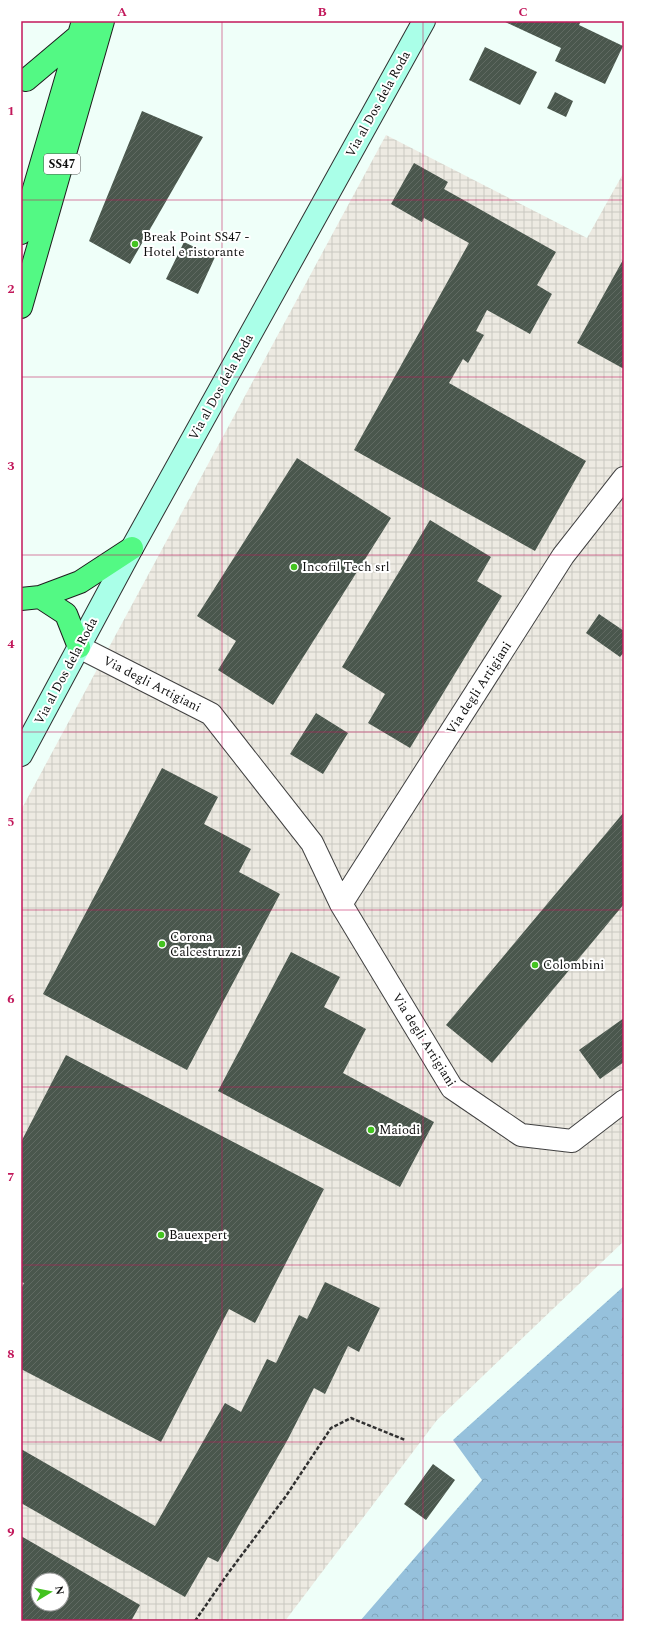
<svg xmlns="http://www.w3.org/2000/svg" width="645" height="1642" font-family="Spectral,serif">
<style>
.industrial{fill:url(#industrial-grid);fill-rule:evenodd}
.forest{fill:url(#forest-crowns)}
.building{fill:url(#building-hatch);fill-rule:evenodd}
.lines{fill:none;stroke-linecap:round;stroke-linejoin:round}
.street-casing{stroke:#414141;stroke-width:24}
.secondary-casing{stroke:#303030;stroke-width:24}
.highway-casing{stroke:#1f1f1f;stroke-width:24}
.path{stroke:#303030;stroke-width:2.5;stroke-dasharray:4 2;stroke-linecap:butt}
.street{stroke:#fff;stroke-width:22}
.secondary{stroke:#aaffe8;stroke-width:22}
.highway{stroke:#53f984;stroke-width:22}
.grid{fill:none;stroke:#c2185b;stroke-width:1;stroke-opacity:0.55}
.poi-dot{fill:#43c320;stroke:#fff;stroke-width:1.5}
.labels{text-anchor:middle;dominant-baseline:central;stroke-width:4;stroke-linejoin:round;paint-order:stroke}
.shield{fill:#fff;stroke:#565656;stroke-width:1}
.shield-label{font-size:12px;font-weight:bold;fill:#0e0e0e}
.street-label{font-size:13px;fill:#0e0e0e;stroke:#fff}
.poi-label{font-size:13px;fill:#0e0e0e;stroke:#fff;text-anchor:start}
.neatline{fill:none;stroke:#c2185b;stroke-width:1.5}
.grid-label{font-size:13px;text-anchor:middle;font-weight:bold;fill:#c2185b}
</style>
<defs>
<pattern id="industrial-grid" width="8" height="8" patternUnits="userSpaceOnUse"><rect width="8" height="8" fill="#edeae2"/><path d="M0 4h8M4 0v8" fill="none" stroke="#cac8c1"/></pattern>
<pattern id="forest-crowns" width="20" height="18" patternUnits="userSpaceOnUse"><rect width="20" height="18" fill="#96c1dc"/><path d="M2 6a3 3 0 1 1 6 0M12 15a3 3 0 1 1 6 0" fill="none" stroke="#80a5bc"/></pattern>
<pattern id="building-hatch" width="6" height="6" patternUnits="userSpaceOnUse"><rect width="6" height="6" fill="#4a574d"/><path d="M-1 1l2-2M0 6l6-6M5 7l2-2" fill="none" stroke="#606a62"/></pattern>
</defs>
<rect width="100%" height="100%" fill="#effff9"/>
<path class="industrial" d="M 386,135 L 587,238 L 624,172 L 624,1241 L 437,1420 L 285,1621 L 21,1621 L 21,810 ZM 38,1580 L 62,1580 L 62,1604 L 38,1604 Z"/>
<path class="forest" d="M 624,1286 L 624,1621 L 360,1621 L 482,1480 L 453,1440 Z"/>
<path class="building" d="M 503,21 L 581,21 L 579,25 L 623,46 L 605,84 L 555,61 L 561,48 Z
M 485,47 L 537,72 L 520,105 L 469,80 Z
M 555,92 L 573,101 L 566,117 L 547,108 Z
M 142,111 L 203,137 L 130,264 L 89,241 Z
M 414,163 L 448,182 L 444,189 L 556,252 L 537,285 L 552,294 L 530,334 L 487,310 L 476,331 L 484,335 L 468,363 L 463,359 L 449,383 L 586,461 L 535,551 L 354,450 L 469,243 L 424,218 L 422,222 L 391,204 Z
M 184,242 L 215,257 L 198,294 L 166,279 Z
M 624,258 L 624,369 L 577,343 Z
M 297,458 L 391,518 L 273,705 L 218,670 L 236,641 L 197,616 Z
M 430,520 L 491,557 L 477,581 L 502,596 L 410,748 L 368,723 L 385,694 L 342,667 Z
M 599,614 L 624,631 L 624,652 L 620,657 L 586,633 Z
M 316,713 L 348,733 L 323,774 L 290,754 Z
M 162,768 L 218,797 L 204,824 L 251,849 L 239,872 L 280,894 L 187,1070 L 43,994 Z
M 624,812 L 624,904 L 492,1063 L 446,1025 Z
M 291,952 L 340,977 L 324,1007 L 366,1029 L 343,1073 L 434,1122 L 400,1187 L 218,1091 Z
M 624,1018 L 624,1062 L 600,1079 L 579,1050 Z
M 66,1055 L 324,1189 L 255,1323 L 229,1309 L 161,1442 L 21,1369 L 21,1289 L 24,1283 L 21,1282 L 21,1142 Z
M 325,1282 L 380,1308 L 359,1352 L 348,1346 L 325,1394 L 314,1388 L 288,1439 L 218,1562 L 208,1557 L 185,1597 L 21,1503 L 21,1449 L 155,1526 L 225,1403 L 241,1412 L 267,1359 L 276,1363 L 299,1315 L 307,1319 Z
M 433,1464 L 455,1480 L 426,1520 L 404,1504 Z
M 21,1536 L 140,1605 L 131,1621 L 21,1621 ZM 38,1580 L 62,1580 L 62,1604 L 38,1604 Z"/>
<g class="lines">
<g class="street-casing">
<path id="street" d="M 79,647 L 211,714 L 312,843 L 341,904 L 452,1088 L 521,1135 L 572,1141 L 624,1101
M 341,904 L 563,556 L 624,478"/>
</g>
<g class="secondary-casing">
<path id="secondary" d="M 21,755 L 132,548 L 424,21"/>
</g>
<g class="highway-casing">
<path id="highway" d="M 26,80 L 77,37
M 21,233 L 83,21
M 21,307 L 103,21
M 40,597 L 66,614 L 79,647
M 21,599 L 40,597 L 80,582 L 132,548"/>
</g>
<path class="path" d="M 195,1621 L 229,1572 L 286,1496 L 331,1428 L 351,1418 L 405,1440"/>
<use href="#street" class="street"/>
<use href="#secondary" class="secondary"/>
<use href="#highway" class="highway"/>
</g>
<path class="grid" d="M 222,21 L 222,1621M 423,21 L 423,1621M 21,200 L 624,200M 21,377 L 624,377M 21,555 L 624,555M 21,732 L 624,732M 21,910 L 624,910M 21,1087 L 624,1087M 21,1265 L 624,1265M 21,1442 L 624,1442"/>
<g class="poi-dot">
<circle cx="135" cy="244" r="4"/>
<circle cx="294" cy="567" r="4"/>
<circle cx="162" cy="944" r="4"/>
<circle cx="535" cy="965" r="4"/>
<circle cx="371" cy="1130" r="4"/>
<circle cx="161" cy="1235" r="4"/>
</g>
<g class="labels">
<rect class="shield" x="44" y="154" width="36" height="20" rx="3"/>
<g class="shield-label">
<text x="62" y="164">SS47</text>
</g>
<g class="street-label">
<text transform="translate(378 104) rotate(-61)">Via al Dos dela Roda</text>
<text transform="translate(221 387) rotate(-61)">Via al Dos dela Roda</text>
<text transform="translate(66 671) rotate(-62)">Via al Dos dela Roda</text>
<text transform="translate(152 684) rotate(27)">Via degli Artigiani</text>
<text transform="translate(479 688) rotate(-57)">Via degli Artigiani</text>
<text transform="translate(424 1040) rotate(58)">Via degli Artigiani</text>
</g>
<g class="poi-label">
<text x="143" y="237">Break Point SS47 -<tspan x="143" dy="15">Hotel e ristorante</tspan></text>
<text x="302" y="567">Incofil Tech srl</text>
<text x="170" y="937">Corona<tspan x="170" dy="15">Calcestruzzi</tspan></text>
<text x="543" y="965">Colombini</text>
<text x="379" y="1130">Maiodi</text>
<text x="169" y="1235">Bauexpert</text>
</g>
</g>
<rect width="645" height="1642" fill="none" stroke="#ffffff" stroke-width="44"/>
<g transform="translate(50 1592) rotate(80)"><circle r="19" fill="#ffffff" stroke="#9f9f9f"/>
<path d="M0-3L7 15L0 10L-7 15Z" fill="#43c320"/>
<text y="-6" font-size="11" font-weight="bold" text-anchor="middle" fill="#0e0e0e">N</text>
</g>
<rect x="22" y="22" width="601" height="1598" class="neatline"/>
<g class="grid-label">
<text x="122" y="16">A</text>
<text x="322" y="16">B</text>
<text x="523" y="16">C</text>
<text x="11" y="115">1</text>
<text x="11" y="293">2</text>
<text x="11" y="470">3</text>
<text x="11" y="648">4</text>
<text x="11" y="826">5</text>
<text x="11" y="1003">6</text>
<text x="11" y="1181">7</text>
<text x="11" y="1358">8</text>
<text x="11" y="1536">9</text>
</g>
</svg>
